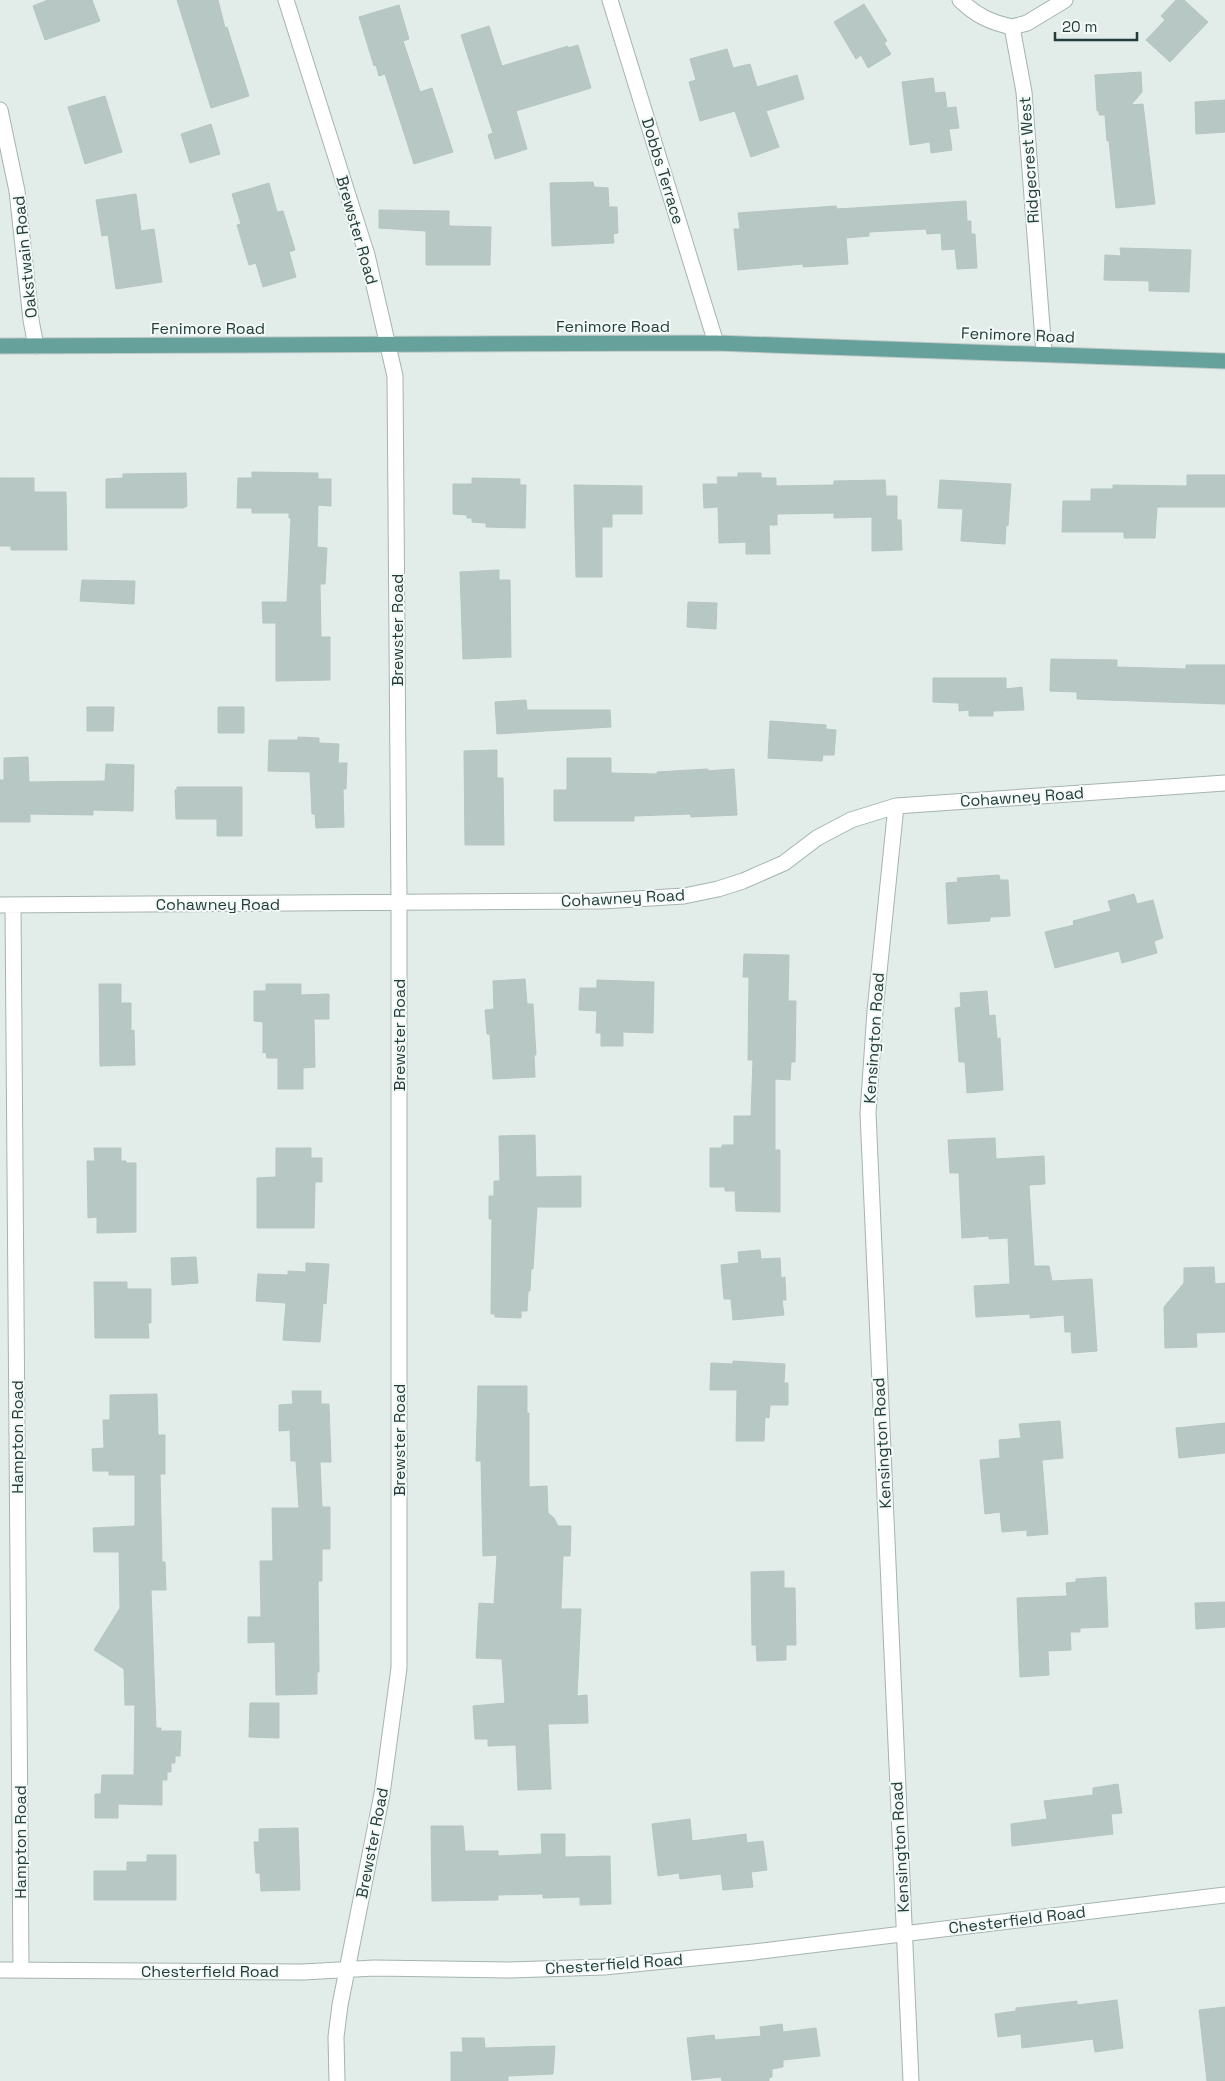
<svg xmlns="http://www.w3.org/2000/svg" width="1225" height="2081" font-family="'Space Grotesk',sans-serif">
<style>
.building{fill:#b7c7c3;stroke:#b5c6c2}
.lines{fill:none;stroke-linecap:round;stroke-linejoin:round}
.minor-casing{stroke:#a5b4b1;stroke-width:17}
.major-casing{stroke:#c1c9c8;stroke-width:17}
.minor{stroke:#fff;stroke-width:15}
.major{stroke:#67a19c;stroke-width:15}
.labels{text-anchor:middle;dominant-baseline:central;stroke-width:4;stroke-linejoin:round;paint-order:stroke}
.street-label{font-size:16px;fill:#223d3a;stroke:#f3f9f7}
</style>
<rect width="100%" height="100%" fill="#e2ece9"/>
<path class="building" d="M 48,0 L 92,0 L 100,21 L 45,40 L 33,6 Z
M 177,0 L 218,0 L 225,28 L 227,27 L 249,96 L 211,108 Z
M 1176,0 L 1184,0 L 1208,22 L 1170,62 L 1146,40 L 1165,20 L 1161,16 Z
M 864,4 L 887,41 L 884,43 L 891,54 L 868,68 L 861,55 L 856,59 L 834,22 Z
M 399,5 L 409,39 L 403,41 L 420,92 L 432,88 L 453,152 L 414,164 L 385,74 L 379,76 L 376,65 L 374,66 L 359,17 Z
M 489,26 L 502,66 L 568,46 L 568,48 L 578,45 L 591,88 L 516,111 L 527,149 L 495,159 L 488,135 L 493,133 L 461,35 Z
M 727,49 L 733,68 L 750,64 L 757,87 L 797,75 L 804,99 L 766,111 L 779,147 L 751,157 L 735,111 L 700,121 L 689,82 L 696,80 L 690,59 Z
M 1141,72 L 1142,92 L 1131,105 L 1143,104 L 1155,204 L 1116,208 L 1109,141 L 1107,141 L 1105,115 L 1099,115 L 1099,111 L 1097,111 L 1095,75 Z
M 933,78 L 935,93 L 945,92 L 947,108 L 956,107 L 959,128 L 949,129 L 952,150 L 931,153 L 930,142 L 910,145 L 902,82 Z
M 105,96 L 122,152 L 85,164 L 68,107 Z
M 1225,100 L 1225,132 L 1196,134 L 1195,102 Z
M 211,124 L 220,154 L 190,163 L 181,134 Z
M 593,182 L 594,187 L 608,188 L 609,207 L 617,207 L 618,233 L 613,234 L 614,243 L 552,246 L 550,183 Z
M 269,183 L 277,212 L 283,211 L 295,250 L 289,252 L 296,277 L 263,287 L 256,263 L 249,265 L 237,225 L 241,224 L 232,194 Z
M 136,194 L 141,231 L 154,229 L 162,282 L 116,289 L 108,235 L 102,236 L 96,200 Z
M 966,201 L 967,221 L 971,221 L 971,234 L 975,234 L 977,268 L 957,269 L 955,249 L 942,250 L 941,233 L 927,234 L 926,229 L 869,232 L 869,236 L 846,238 L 848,264 L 803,267 L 803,264 L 738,270 L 734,229 L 740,229 L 738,213 L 836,206 L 837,209 Z
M 379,210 L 449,211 L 449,226 L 491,227 L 490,265 L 426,265 L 426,231 L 379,228 Z
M 1120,248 L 1191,250 L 1189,292 L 1149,291 L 1149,281 L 1104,280 L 1105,255 L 1121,256 Z
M 252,472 L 318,473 L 318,479 L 331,479 L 331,506 L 318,505 L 317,547 L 327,548 L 325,584 L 320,584 L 321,637 L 330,637 L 330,680 L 276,681 L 276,623 L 263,623 L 262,602 L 287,602 L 291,518 L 289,518 L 289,513 L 252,513 L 252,508 L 237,508 L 238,478 L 252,478 Z
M 186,473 L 187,506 L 183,508 L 106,508 L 106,479 L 123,478 L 123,474 Z
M 738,473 L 761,473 L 761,478 L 776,478 L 776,486 L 834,485 L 834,481 L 885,480 L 886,496 L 897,496 L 897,520 L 901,520 L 902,550 L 872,551 L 872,517 L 834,518 L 834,513 L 777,514 L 777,525 L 769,525 L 770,554 L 746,554 L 746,542 L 719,543 L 718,507 L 704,508 L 703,484 L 718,484 L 717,477 L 738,477 Z
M 1187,475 L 1225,475 L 1225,507 L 1157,507 L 1155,538 L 1124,538 L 1124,532 L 1062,532 L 1063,501 L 1091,501 L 1091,489 L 1113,489 L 1113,485 L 1187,486 Z
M 0,478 L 34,478 L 34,492 L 66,492 L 67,550 L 11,550 L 11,546 L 0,546 Z
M 472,478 L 520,479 L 520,485 L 526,485 L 525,528 L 486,527 L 486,523 L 472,522 L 472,518 L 467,518 L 467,515 L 453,514 L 453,484 L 472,484 Z
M 940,480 L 1011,484 L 1008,526 L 1006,525 L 1005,544 L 961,541 L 963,509 L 938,508 Z
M 574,485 L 642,486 L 642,514 L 612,514 L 612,527 L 602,527 L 602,577 L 576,577 Z
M 499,570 L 499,580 L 510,580 L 511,657 L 463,659 L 460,572 Z
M 82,580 L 135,581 L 134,604 L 80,601 Z
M 688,602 L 717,603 L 716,629 L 687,627 Z
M 1051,659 L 1117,660 L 1117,667 L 1186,669 L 1186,665 L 1225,665 L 1225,704 L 1077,699 L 1077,692 L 1050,691 Z
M 933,678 L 1006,678 L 1006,689 L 1022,687 L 1024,710 L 993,711 L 993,716 L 969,716 L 969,710 L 959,711 L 959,703 L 933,702 Z
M 526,700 L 527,710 L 610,710 L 611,727 L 497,734 L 495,702 Z
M 87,707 L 114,707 L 113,731 L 87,731 Z
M 218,707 L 244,707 L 244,733 L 218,733 Z
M 770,721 L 826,725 L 826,729 L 836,730 L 834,755 L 823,755 L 822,761 L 768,758 Z
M 298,737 L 319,738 L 319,743 L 339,744 L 338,763 L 347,763 L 346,789 L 343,789 L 344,827 L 316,828 L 315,814 L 312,814 L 310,772 L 268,771 L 269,740 L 298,740 Z
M 497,750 L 497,778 L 503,778 L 504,845 L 465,845 L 464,751 Z
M 28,757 L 29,782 L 105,781 L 106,764 L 134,765 L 133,811 L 93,810 L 93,815 L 30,814 L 30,822 L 0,822 L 0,780 L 4,780 L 4,758 Z
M 567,758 L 611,758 L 611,773 L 657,774 L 657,772 L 708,769 L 708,771 L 734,769 L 737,815 L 691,817 L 690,814 L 634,816 L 634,821 L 554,821 L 554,790 L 567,790 Z
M 177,787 L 242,787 L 242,836 L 217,836 L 217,819 L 176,819 L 175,790 L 177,790 Z
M 999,875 L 1000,880 L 1008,880 L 1010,916 L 990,917 L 990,921 L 948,924 L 946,883 L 958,882 L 957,878 Z
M 1134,894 L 1137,904 L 1153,900 L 1163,938 L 1154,941 L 1157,953 L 1122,963 L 1119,951 L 1055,968 L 1045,932 L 1074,925 L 1073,921 L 1111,911 L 1108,901 Z
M 744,954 L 789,955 L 788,1001 L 796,1001 L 795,1062 L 791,1062 L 790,1080 L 775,1079 L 775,1150 L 780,1150 L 780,1212 L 736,1211 L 735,1191 L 725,1191 L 725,1187 L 710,1187 L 710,1148 L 722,1148 L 722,1145 L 734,1145 L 734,1116 L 751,1116 L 753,1060 L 748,1060 L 749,977 L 743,977 Z
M 525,979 L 527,1004 L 533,1004 L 536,1055 L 534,1055 L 535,1077 L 493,1079 L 490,1034 L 487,1034 L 485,1010 L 494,1009 L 493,981 Z
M 597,980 L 654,982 L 653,1033 L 623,1032 L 623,1046 L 601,1046 L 601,1033 L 596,1033 L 597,1011 L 579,1010 L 580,988 L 597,988 Z
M 99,984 L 121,984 L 121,1003 L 131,1003 L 131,1031 L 134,1030 L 135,1065 L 100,1066 Z
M 266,984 L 301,984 L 301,995 L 329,994 L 329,1019 L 314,1019 L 315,1067 L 303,1068 L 303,1089 L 278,1089 L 278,1058 L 267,1058 L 266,1052 L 263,1053 L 263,1022 L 254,1021 L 254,991 L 266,991 Z
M 987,991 L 989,1016 L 995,1015 L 997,1039 L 1000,1038 L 1003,1090 L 967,1093 L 965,1062 L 959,1062 L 955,1008 L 961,1007 L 960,993 Z
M 535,1135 L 536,1177 L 581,1176 L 581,1207 L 537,1207 L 533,1269 L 531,1269 L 530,1291 L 528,1291 L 527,1311 L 521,1311 L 521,1318 L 495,1317 L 495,1314 L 491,1314 L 492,1219 L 489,1219 L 489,1196 L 494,1196 L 494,1181 L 500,1181 L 499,1136 Z
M 995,1138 L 996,1159 L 1044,1156 L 1045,1184 L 1029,1185 L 1034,1266 L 1049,1266 L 1052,1281 L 1092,1279 L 1097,1351 L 1072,1353 L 1071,1332 L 1065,1332 L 1064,1315 L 1030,1318 L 1030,1314 L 976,1317 L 974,1286 L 1010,1284 L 1008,1238 L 989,1239 L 989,1236 L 962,1238 L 959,1173 L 950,1173 L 948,1140 Z
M 94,1148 L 121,1148 L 121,1161 L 126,1161 L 126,1163 L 136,1163 L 136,1232 L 97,1233 L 97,1217 L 88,1218 L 87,1161 L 95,1161 Z
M 276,1148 L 311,1148 L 311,1158 L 322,1158 L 322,1182 L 315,1182 L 314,1228 L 257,1228 L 257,1178 L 276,1177 Z
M 760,1250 L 761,1259 L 780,1258 L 781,1278 L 785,1277 L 786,1300 L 782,1300 L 784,1315 L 733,1320 L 731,1299 L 724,1299 L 721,1265 L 739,1263 L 738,1252 Z
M 196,1257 L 198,1283 L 172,1285 L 171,1258 Z
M 306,1263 L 329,1264 L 326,1304 L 323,1303 L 320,1342 L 283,1340 L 286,1303 L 256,1301 L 258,1274 L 288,1275 L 288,1271 L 306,1272 Z
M 1214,1267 L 1215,1284 L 1225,1283 L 1225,1332 L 1196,1333 L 1197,1347 L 1165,1348 L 1164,1307 L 1184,1283 L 1184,1268 Z
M 94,1282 L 127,1282 L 127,1289 L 151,1289 L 151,1323 L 148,1323 L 149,1338 L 95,1338 Z
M 733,1361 L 785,1364 L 784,1383 L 788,1383 L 788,1405 L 770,1405 L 769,1418 L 765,1417 L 764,1441 L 736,1441 L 737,1390 L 710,1390 L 711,1363 L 733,1364 Z
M 478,1386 L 527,1386 L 527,1413 L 529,1413 L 529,1487 L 547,1486 L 548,1513 L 554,1518 L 558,1526 L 571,1526 L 570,1556 L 563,1556 L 561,1609 L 581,1609 L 577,1696 L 587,1695 L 588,1723 L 548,1724 L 551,1789 L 518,1790 L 516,1745 L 488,1746 L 488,1739 L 475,1739 L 473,1706 L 505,1703 L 502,1659 L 476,1658 L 479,1603 L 494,1604 L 497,1555 L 483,1556 L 481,1461 L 476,1461 Z
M 292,1391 L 321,1391 L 321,1404 L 329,1404 L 331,1462 L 320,1462 L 322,1507 L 330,1507 L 330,1549 L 322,1549 L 322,1581 L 318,1581 L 319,1672 L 317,1672 L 317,1694 L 276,1695 L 275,1642 L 248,1643 L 248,1617 L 261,1617 L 260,1561 L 273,1561 L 272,1508 L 299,1508 L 296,1461 L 291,1461 L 290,1430 L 279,1431 L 279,1405 L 293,1404 Z
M 157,1394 L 158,1435 L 165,1435 L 165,1474 L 160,1474 L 162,1562 L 165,1562 L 166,1590 L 151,1590 L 156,1728 L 161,1728 L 161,1731 L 181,1731 L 180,1756 L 175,1756 L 175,1763 L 171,1763 L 171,1772 L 167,1772 L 167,1780 L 162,1780 L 162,1805 L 118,1804 L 118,1818 L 95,1818 L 95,1794 L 101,1794 L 102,1775 L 134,1775 L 135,1705 L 125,1705 L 124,1669 L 94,1650 L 120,1608 L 119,1552 L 94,1552 L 93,1528 L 135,1526 L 135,1475 L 109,1475 L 109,1471 L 93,1471 L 92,1449 L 104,1448 L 103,1420 L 110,1420 L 110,1395 Z
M 1060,1421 L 1063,1458 L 1042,1460 L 1048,1534 L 1027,1536 L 1027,1530 L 1002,1532 L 1000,1512 L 985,1514 L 980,1460 L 1000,1458 L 999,1440 L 1021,1438 L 1019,1424 Z
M 1225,1423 L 1225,1453 L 1179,1458 L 1176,1428 Z
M 784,1571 L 784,1588 L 795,1588 L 796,1645 L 786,1645 L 786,1660 L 757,1661 L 756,1645 L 752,1645 L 751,1572 Z
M 1106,1577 L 1108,1627 L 1080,1628 L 1080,1632 L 1070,1632 L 1071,1650 L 1048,1651 L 1049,1675 L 1020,1677 L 1017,1598 L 1067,1596 L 1066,1583 L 1076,1582 L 1076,1579 Z
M 1225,1602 L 1225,1627 L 1196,1629 L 1195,1603 Z
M 250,1703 L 279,1703 L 279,1738 L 249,1737 Z
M 1118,1784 L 1122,1813 L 1111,1814 L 1113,1834 L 1012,1846 L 1011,1824 L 1047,1819 L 1044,1801 L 1093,1795 L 1093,1788 Z
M 690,1819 L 692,1841 L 746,1834 L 747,1843 L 763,1841 L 767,1870 L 751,1872 L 753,1887 L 723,1890 L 721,1874 L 680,1879 L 679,1873 L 658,1876 L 652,1824 Z
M 431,1826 L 463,1826 L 465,1851 L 498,1851 L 498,1856 L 542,1854 L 541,1834 L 565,1834 L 565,1857 L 610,1856 L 611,1904 L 580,1905 L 580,1897 L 543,1898 L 543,1894 L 498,1895 L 498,1900 L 432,1901 Z
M 298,1828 L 300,1890 L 261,1891 L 260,1873 L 256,1873 L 254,1842 L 259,1842 L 259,1829 Z
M 147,1855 L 176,1855 L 176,1900 L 94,1900 L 94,1871 L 127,1871 L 127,1862 L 147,1862 Z
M 1117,2000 L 1123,2048 L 1095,2052 L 1093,2039 L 1022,2048 L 1021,2034 L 998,2037 L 995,2014 L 1016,2011 L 1016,2008 L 1077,2001 L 1077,2005 Z
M 1225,2007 L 1225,2081 L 1207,2081 L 1199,2010 Z
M 782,2024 L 783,2032 L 816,2028 L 820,2056 L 783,2060 L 783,2067 L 772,2069 L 772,2077 L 769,2078 L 769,2081 L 722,2081 L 721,2077 L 692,2080 L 687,2038 L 714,2035 L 715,2040 L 761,2036 L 760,2027 Z
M 462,2038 L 484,2038 L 485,2048 L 555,2046 L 553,2074 L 508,2076 L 508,2081 L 451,2081 L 451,2052 L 463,2052 Z"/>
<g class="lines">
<g class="minor-casing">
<path id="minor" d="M 286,0 L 367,255 L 395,376 L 399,903 L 399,1668 L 382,1794 L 340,2005 L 336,2037 L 337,2081
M 610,0 L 716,343
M 960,0 C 977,16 990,22 1012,27
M 1012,27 L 1024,92 L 1044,353
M 1012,27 L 1027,23 L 1065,0
M 0,110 L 17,191 L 31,320 L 36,346
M 896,806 L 875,1011 L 868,1113 L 911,2081
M 0,905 L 602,901 L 684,896 L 718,889 L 743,881 L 784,863 L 817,838 L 851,820 L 896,806 L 1225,783
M 13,905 L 21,1970
M 0,1970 L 303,1972 L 374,1968 L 509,1970 L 604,1967 L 754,1952 L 1225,1895"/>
</g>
<g class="major-casing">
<path id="major" d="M 0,346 L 716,343 L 1225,361"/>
</g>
<use href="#minor" class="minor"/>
<use href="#major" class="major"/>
</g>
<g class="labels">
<g class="street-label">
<text transform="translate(1029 160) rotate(-94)">Ridgecrest West</text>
<text transform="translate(663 171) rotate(73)">Dobbs Terrace</text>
<text transform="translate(357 230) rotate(74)">Brewster Road</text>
<text transform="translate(25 257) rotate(-96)">Oakstwain Road</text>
<text x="613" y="326">Fenimore Road</text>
<text x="208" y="328">Fenimore Road</text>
<text transform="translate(1018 335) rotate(2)">Fenimore Road</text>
<text transform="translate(397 630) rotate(-90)">Brewster Road</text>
<text transform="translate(1022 797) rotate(-4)">Cohawney Road</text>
<text transform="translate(623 898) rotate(-3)">Cohawney Road</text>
<text x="218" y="904">Cohawney Road</text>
<text transform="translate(399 1035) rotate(-90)">Brewster Road</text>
<text transform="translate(874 1038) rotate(-86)">Kensington Road</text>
<text transform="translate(17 1437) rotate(-90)">Hampton Road</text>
<text transform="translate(399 1440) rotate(-90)">Brewster Road</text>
<text transform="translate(882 1443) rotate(-93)">Kensington Road</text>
<text transform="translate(20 1842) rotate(-90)">Hampton Road</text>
<text transform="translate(372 1843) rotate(-79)">Brewster Road</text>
<text transform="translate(900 1847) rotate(-93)">Kensington Road</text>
<text transform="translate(1017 1920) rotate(-7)">Chesterfield Road</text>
<text transform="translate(614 1964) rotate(-4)">Chesterfield Road</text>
<text x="210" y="1971">Chesterfield Road</text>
</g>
</g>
<path d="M1055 32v8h82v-8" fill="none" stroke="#223d3a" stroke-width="2.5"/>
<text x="1062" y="32" font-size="15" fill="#223d3a" stroke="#f3f9f7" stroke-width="4" paint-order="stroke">20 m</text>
</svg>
